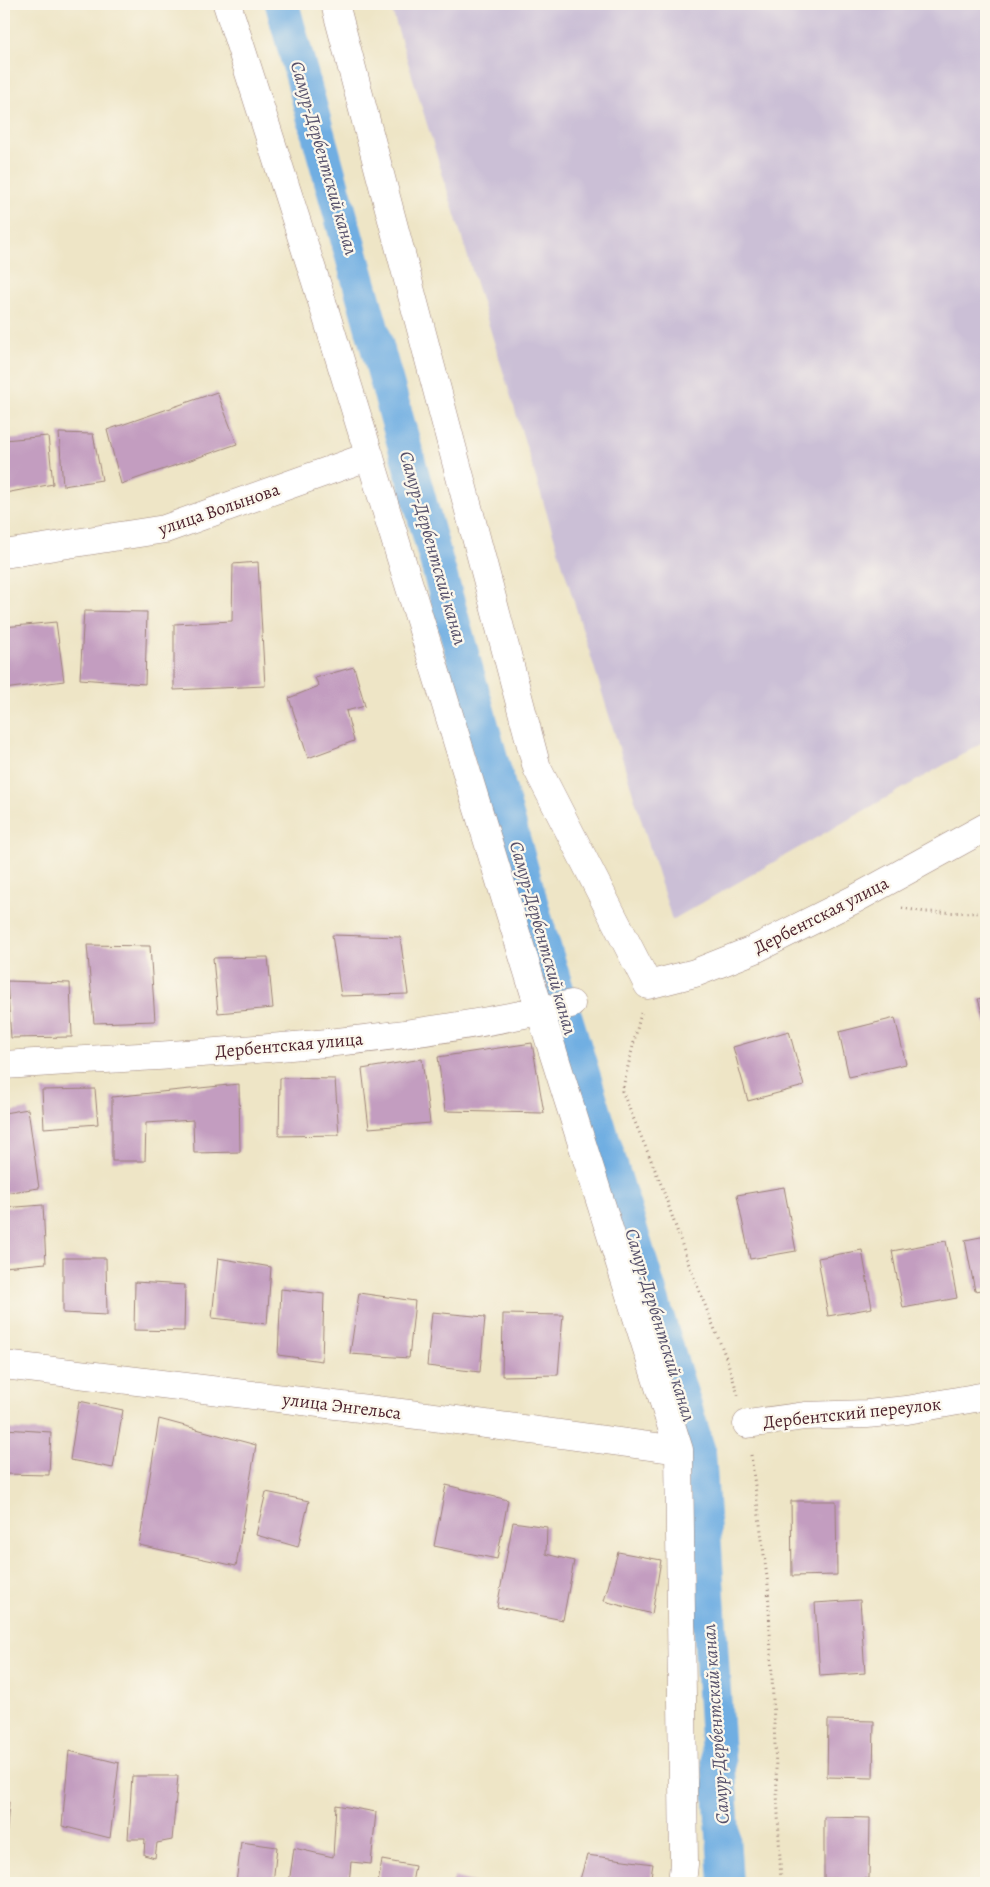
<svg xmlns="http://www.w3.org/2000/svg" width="990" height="1887" font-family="Alegreya,serif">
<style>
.industrial{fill:#cbbfd6}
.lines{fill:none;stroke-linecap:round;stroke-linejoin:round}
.canal{stroke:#6faee2;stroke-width:34}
.building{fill:#c39dc0}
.minor-casing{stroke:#9c8278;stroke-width:29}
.path{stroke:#9c8278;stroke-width:3;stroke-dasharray:1 4;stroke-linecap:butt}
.minor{stroke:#fff;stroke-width:28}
.labels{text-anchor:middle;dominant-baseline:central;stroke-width:4.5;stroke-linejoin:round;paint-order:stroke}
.street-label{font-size:18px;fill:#4a1f2b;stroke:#fbf7ec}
.water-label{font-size:19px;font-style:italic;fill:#57516b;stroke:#fbf7ec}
</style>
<rect width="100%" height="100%" fill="#fbf7ec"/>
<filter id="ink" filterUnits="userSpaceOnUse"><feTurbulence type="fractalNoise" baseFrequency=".02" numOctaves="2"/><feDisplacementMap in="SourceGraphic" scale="10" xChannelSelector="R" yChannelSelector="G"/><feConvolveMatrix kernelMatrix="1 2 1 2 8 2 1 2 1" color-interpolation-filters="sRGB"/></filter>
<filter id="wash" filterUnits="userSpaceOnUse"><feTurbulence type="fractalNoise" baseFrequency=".0096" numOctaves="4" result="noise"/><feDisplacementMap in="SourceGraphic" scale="20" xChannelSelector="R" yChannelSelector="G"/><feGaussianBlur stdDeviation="1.12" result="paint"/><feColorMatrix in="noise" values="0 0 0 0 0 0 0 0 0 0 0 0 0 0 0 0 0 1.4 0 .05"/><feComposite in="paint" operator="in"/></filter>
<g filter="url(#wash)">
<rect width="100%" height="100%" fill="#eee5c6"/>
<path class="industrial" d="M 390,4 L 986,4 L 986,741 L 672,920 Z"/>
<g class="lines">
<path class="canal" d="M 282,4 L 537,924 L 699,1452 L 726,1883"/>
</g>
<g id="blocks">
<path class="building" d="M 217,392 L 237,444 L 121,484 L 107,430 Z
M 59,433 L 93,434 L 102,480 L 63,486 Z
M 48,436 L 53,484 L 5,493 L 4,440 Z
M 258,562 L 265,686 L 174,690 L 174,624 L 232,621 L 233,564 Z
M 84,611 L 147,612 L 145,684 L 80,679 Z
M 56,622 L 64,681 L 4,689 L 4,627 Z
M 354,667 L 365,706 L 346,711 L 354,741 L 308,758 L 289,698 L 319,686 L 315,678 Z
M 332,935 L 400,937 L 408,994 L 341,996 Z
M 87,945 L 150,946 L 155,1021 L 94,1023 Z
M 268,957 L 273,1008 L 218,1013 L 213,958 Z
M 7,981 L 70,983 L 72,1037 L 11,1038 Z
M 986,997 L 986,1025 L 978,999 Z
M 895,1018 L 906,1064 L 849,1077 L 839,1032 Z
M 789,1031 L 804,1086 L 748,1101 L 733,1047 Z
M 532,1043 L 544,1113 L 445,1111 L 438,1057 Z
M 422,1059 L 430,1123 L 369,1128 L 362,1069 Z
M 280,1078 L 335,1079 L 339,1135 L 279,1136 Z
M 239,1084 L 240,1152 L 194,1153 L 193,1120 L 146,1123 L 145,1161 L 112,1161 L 112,1097 Z
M 95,1089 L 98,1124 L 44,1128 L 42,1090 Z
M 28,1109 L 39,1188 L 4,1193 L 4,1113 Z
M 784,1187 L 796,1251 L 750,1259 L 737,1195 Z
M 43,1205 L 46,1263 L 4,1267 L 4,1208 Z
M 986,1236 L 986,1289 L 975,1291 L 965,1240 Z
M 946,1241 L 957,1298 L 903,1308 L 892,1251 Z
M 862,1250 L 872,1308 L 828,1316 L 818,1258 Z
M 63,1258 L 106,1258 L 107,1315 L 63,1313 Z
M 218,1258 L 271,1267 L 267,1324 L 212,1318 Z
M 135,1282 L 185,1285 L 184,1331 L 134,1330 Z
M 281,1289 L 324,1294 L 322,1361 L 278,1355 Z
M 359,1293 L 415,1301 L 409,1358 L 350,1354 Z
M 432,1312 L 485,1317 L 480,1372 L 427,1366 Z
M 503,1314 L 563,1315 L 558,1375 L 502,1376 Z
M 79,1401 L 123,1410 L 113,1468 L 70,1460 Z
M 159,1419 L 256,1445 L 236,1566 L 139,1545 Z
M 5,1429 L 51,1432 L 49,1475 L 4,1474 Z
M 446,1485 L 508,1500 L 497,1559 L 434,1546 Z
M 266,1492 L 309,1501 L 298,1547 L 256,1535 Z
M 791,1501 L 836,1501 L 837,1575 L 792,1576 Z
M 513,1522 L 547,1527 L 546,1554 L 574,1561 L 563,1620 L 497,1607 Z
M 618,1552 L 661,1560 L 652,1614 L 604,1601 Z
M 860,1600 L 865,1673 L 820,1676 L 815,1603 Z
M 828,1720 L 874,1721 L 873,1778 L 827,1777 Z
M 69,1751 L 119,1763 L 110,1838 L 62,1826 Z
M 132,1776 L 178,1776 L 172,1840 L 157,1843 L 155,1858 L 144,1855 L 145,1839 L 128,1839 Z
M 4,1801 L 9,1802 L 5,1851 L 4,1851 Z
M 336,1805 L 376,1812 L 371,1864 L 351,1862 L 349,1883 L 289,1883 L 294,1848 L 333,1857 Z
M 824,1817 L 870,1818 L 869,1879 L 824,1878 Z
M 241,1842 L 277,1847 L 273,1883 L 236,1883 Z
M 587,1855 L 653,1864 L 650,1883 L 579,1883 Z
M 382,1860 L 415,1866 L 412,1883 L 378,1883 Z
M 454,1877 L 476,1883 L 453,1883 Z"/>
</g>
</g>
<g filter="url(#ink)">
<use href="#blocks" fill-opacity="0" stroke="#9c8278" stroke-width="1"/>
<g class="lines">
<g class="minor-casing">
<path id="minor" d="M 227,4 L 316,282 L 540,1011 L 679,1450 L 684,1864 L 682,1883
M 335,4 L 537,768 L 648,985 L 695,973 L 753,950 L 855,899 L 986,827
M 4,554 L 165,529 L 370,456
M 4,1065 C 194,1053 385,1048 571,1004
M 4,1365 L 434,1417 L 679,1450
M 747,1424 L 805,1416 L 867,1414 L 907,1410 L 986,1396"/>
</g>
<path class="path" d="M 902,908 L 925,912 L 986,913
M 641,1013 L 622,1091 L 661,1184 L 689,1265 L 727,1360 L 738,1395
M 751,1455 L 768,1585 L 781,1883"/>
<use href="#minor" class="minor"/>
</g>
</g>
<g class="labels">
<g class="street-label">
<text transform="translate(219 509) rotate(-19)">улица Волынова</text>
<text transform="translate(821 915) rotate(-27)">Дербентская улица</text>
<text transform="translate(289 1045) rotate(-5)">Дербентская улица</text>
<text transform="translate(342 1406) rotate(7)">улица Энгельса</text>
<text transform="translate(852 1413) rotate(-6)">Дербентский переулок</text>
</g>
<g class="water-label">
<text transform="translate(324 158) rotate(74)">Самур-Дербентский канал</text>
<text transform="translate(433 548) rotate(74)">Самур-Дербентский канал</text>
<text transform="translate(543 938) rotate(74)">Самур-Дербентский канал</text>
<text transform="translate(660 1325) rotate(73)">Самур-Дербентский канал</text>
<text transform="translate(716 1724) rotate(-94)">Самур-Дербентский канал</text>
</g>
</g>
<rect width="990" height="1887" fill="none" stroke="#fbf7ec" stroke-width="20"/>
</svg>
